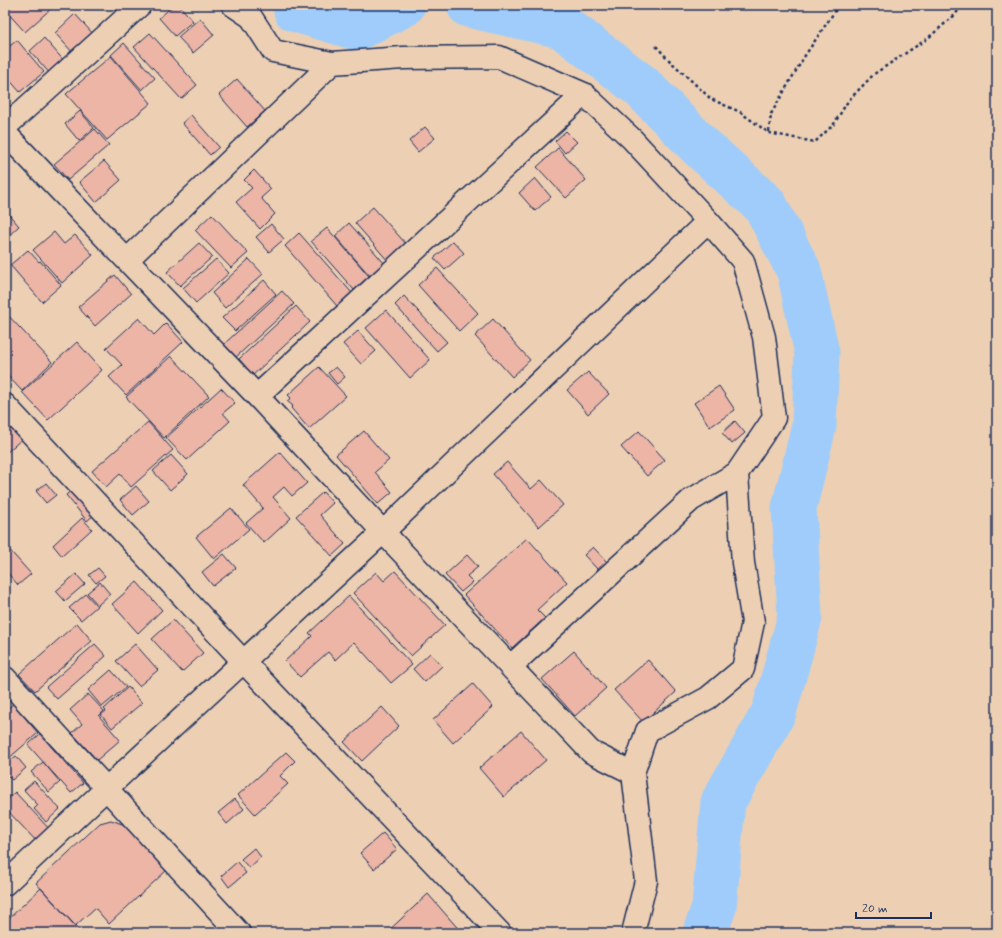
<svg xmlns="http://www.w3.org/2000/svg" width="1002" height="938" font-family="Mynerve,sans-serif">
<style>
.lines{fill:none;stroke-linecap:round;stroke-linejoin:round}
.river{stroke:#9fccfa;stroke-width:45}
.building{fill:#ecb5a6;stroke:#1b2f5e}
.minor-casing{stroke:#1b2f5e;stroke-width:25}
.path{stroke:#1b2f5e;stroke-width:2.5;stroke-dasharray:3 3;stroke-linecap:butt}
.minor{stroke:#edd0b4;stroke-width:22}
</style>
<rect width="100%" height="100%" fill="#edd0b4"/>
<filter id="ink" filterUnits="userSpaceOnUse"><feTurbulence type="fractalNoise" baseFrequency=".025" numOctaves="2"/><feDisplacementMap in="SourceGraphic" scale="8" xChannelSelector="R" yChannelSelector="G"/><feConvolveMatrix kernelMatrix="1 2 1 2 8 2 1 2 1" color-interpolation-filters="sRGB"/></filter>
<g filter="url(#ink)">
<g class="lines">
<path class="river" d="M 295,5 L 296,10 L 357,28 L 403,5
M 469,5 L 562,26 L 641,86 L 700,146 L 765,205 L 799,271 L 817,353 L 814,426 L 794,508 L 800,617 L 774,712 L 723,802 L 714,907 L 705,933"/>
</g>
<path class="building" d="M 5,5 L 55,5 L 25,32 L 5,10 Z
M 111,5 L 131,5 L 120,15 Z
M 174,5 L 179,5 L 193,21 L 175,36 L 159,18 Z
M 75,14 L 94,35 L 74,54 L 55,33 Z
M 200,18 L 214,35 L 193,53 L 178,37 Z
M 150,33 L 197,85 L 181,99 L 134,47 Z
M 44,38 L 66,63 L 52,76 L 30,51 Z
M 17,40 L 44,72 L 20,92 L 7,77 L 5,79 L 5,50 Z
M 124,43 L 155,78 L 142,90 L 111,55 Z
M 111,56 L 151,103 L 107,140 L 66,94 Z
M 237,79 L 265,111 L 247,127 L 219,95 Z
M 80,111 L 94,128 L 79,141 L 65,124 Z
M 191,115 L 219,147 L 210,155 L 182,123 Z
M 425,127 L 435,138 L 418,152 L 409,141 Z
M 95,129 L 109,145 L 68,180 L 54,164 Z
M 566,131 L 577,142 L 565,153 L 555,141 Z
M 558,148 L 586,180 L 566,198 L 537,167 Z
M 104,161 L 121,180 L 96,202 L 79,182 Z
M 254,170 L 271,189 L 261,198 L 275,214 L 260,229 L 236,202 L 252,188 L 244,180 Z
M 535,178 L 551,197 L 535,211 L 519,193 Z
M 373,207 L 407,245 L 388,261 L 355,223 Z
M 5,210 L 19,226 L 5,239 Z
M 212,214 L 248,253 L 231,268 L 195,230 Z
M 349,223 L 385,264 L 371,277 L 335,236 Z
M 271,224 L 284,239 L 269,252 L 256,237 Z
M 327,228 L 369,276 L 354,290 L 311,241 Z
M 54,232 L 64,244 L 75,235 L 93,255 L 62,283 L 33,250 Z
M 299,233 L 352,293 L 337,306 L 285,246 Z
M 453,241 L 464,253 L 445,270 L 434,258 Z
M 199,243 L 212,257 L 180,286 L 167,272 Z
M 28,250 L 39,262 L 40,261 L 61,285 L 42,302 L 10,265 Z
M 216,259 L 229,273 L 196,303 L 183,288 Z
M 249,259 L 263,274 L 225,308 L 212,293 Z
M 437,268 L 478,313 L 459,331 L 418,285 Z
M 115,275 L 131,294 L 95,326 L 78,307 Z
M 264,280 L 276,294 L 235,331 L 222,318 Z
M 282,291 L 294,304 L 236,357 L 224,344 Z
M 404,296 L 447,342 L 437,351 L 395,305 Z
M 296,306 L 310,322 L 253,375 L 239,359 Z
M 386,310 L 430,360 L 410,378 L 366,328 Z
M 5,312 L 52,362 L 22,391 L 5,373 Z
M 139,318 L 154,335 L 166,323 L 183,342 L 126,395 L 109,377 L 122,365 L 106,348 Z
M 493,319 L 530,360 L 512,377 L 475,336 Z
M 358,331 L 376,351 L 361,364 L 343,344 Z
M 77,342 L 102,370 L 48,420 L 22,392 Z
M 171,356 L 209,396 L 164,438 L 126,397 Z
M 319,367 L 346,396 L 309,429 L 291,408 L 293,406 L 287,401 L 291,398 L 288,395 Z
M 336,367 L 345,377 L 337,384 L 328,373 Z
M 588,372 L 609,394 L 588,414 L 567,390 Z
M 719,386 L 735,410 L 710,427 L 694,403 Z
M 221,388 L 235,403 L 223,413 L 230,421 L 187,460 L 166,438 Z
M 5,417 L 23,438 L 5,454 Z
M 735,421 L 745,433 L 732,444 L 722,433 Z
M 148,422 L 173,450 L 131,487 L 120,474 L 106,487 L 92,471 Z
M 364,431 L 389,460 L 375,472 L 392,492 L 378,504 L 336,455 Z
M 639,431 L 665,460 L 647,476 L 621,447 Z
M 280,452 L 307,483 L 292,496 L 284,487 L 273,497 L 291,518 L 264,543 L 246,523 L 263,508 L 243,485 Z
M 171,455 L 188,474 L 170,490 L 153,471 Z
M 507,462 L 531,489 L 541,480 L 563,505 L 539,527 L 493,474 Z
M 46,483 L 56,495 L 46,503 L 36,491 Z
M 136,486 L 149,501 L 133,515 L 120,500 Z
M 74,488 L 95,514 L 87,521 L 66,495 Z
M 323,492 L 333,503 L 320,515 L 345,544 L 332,556 L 296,516 Z
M 231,508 L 249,529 L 214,559 L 196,537 Z
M 82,518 L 92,529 L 62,556 L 53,545 Z
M 527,538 L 567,582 L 537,610 L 545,618 L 512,648 L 464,595 Z
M 5,545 L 31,574 L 18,585 L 5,570 Z
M 593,547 L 608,563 L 599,571 L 584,555 Z
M 224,554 L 236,568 L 213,586 L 202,572 Z
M 467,555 L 478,567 L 467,576 L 473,582 L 461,592 L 445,575 Z
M 98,568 L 105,576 L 96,583 L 89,575 Z
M 395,571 L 445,625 L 411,656 L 353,593 L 376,572 L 384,581 Z
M 76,574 L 85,584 L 65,601 L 56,591 Z
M 100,582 L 110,594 L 98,605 L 87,593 Z
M 137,582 L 162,610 L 138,633 L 112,604 Z
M 86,594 L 97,606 L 81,620 L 69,608 Z
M 349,596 L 412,665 L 391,683 L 354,642 L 335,660 L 328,652 L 300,677 L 285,661 L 312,636 L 309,633 Z
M 173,620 L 203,653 L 182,672 L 152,639 Z
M 77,623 L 92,641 L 35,691 L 19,674 Z
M 95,644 L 106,656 L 57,699 L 46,687 Z
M 135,644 L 158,670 L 139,686 L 116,661 Z
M 574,651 L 606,688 L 575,716 L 542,679 Z
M 430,653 L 442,666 L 425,682 L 413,669 Z
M 648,660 L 676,692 L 643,722 L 614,690 Z
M 111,670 L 126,687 L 102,707 L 88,690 Z
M 473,684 L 493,707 L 453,743 L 433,720 Z
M 128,687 L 142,703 L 112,728 L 101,715 L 106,711 L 104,709 Z
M 88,694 L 104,711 L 99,716 L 120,740 L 97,760 L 72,733 L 82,724 L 70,710 Z
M 13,704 L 38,733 L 8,759 L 5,755 L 5,711 Z
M 382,707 L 399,726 L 362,761 L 344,742 Z
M 521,731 L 546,760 L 504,797 L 479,768 Z
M 40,734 L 83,783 L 71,793 L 28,745 Z
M 286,752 L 295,761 L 280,776 L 288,784 L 255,814 L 238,795 Z
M 16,756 L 26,768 L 12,780 L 5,773 L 5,765 Z
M 43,762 L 60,782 L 49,792 L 31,772 Z
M 34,781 L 60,809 L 46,822 L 34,809 L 38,805 L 24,790 Z
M 15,792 L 52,832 L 39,844 L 5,808 L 5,801 Z
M 235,799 L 244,809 L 227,824 L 218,813 Z
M 111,820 L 125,825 L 167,870 L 109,924 L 95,908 L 75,926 L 36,883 L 100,823 Z
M 383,833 L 397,849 L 374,869 L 360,853 Z
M 254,848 L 261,857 L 249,868 L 241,859 Z
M 237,862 L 246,873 L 229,887 L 221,876 Z
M 41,888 L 82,933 L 5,933 L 5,922 Z
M 428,894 L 462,933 L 386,933 Z"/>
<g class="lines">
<g class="minor-casing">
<path id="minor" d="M 233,5 L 251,17 L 273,51 L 332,63 L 403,58 L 499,57 L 584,94 L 632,139 L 708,221 L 743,261 L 764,337 L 774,418 L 737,473 L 691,500 L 511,666
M 5,127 L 140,5
M 5,133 L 257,396 L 383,532 L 591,752 L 633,773
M 127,260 L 332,63
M 257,396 L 584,94
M 5,405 L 243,661 L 500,933
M 5,678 L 239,933
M 5,884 L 107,788 L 383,532 L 708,221
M 633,933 L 646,881 L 633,773 L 647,731 L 708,698 L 743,669 L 753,622 L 743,563 L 737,473"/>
</g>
<path class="path" d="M 656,46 L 669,60 L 711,99 L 740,112 L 769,133 L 815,142 L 834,124 L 848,101 L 874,74 L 927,39 L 956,14 L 961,5
M 769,132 L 771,114 L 804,57 L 839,5"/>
<use href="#minor" class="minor"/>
</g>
</g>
<rect width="1002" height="938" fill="none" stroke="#edd0b4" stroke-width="20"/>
<rect x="10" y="10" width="982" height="918" fill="none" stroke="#1b2f5e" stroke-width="1.5" filter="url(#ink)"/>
<path d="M856 912v6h75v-6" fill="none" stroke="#1b2f5e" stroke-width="2"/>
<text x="862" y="912" font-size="12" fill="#1b2f5e" stroke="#edd0b4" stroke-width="3" paint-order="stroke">20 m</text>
</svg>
